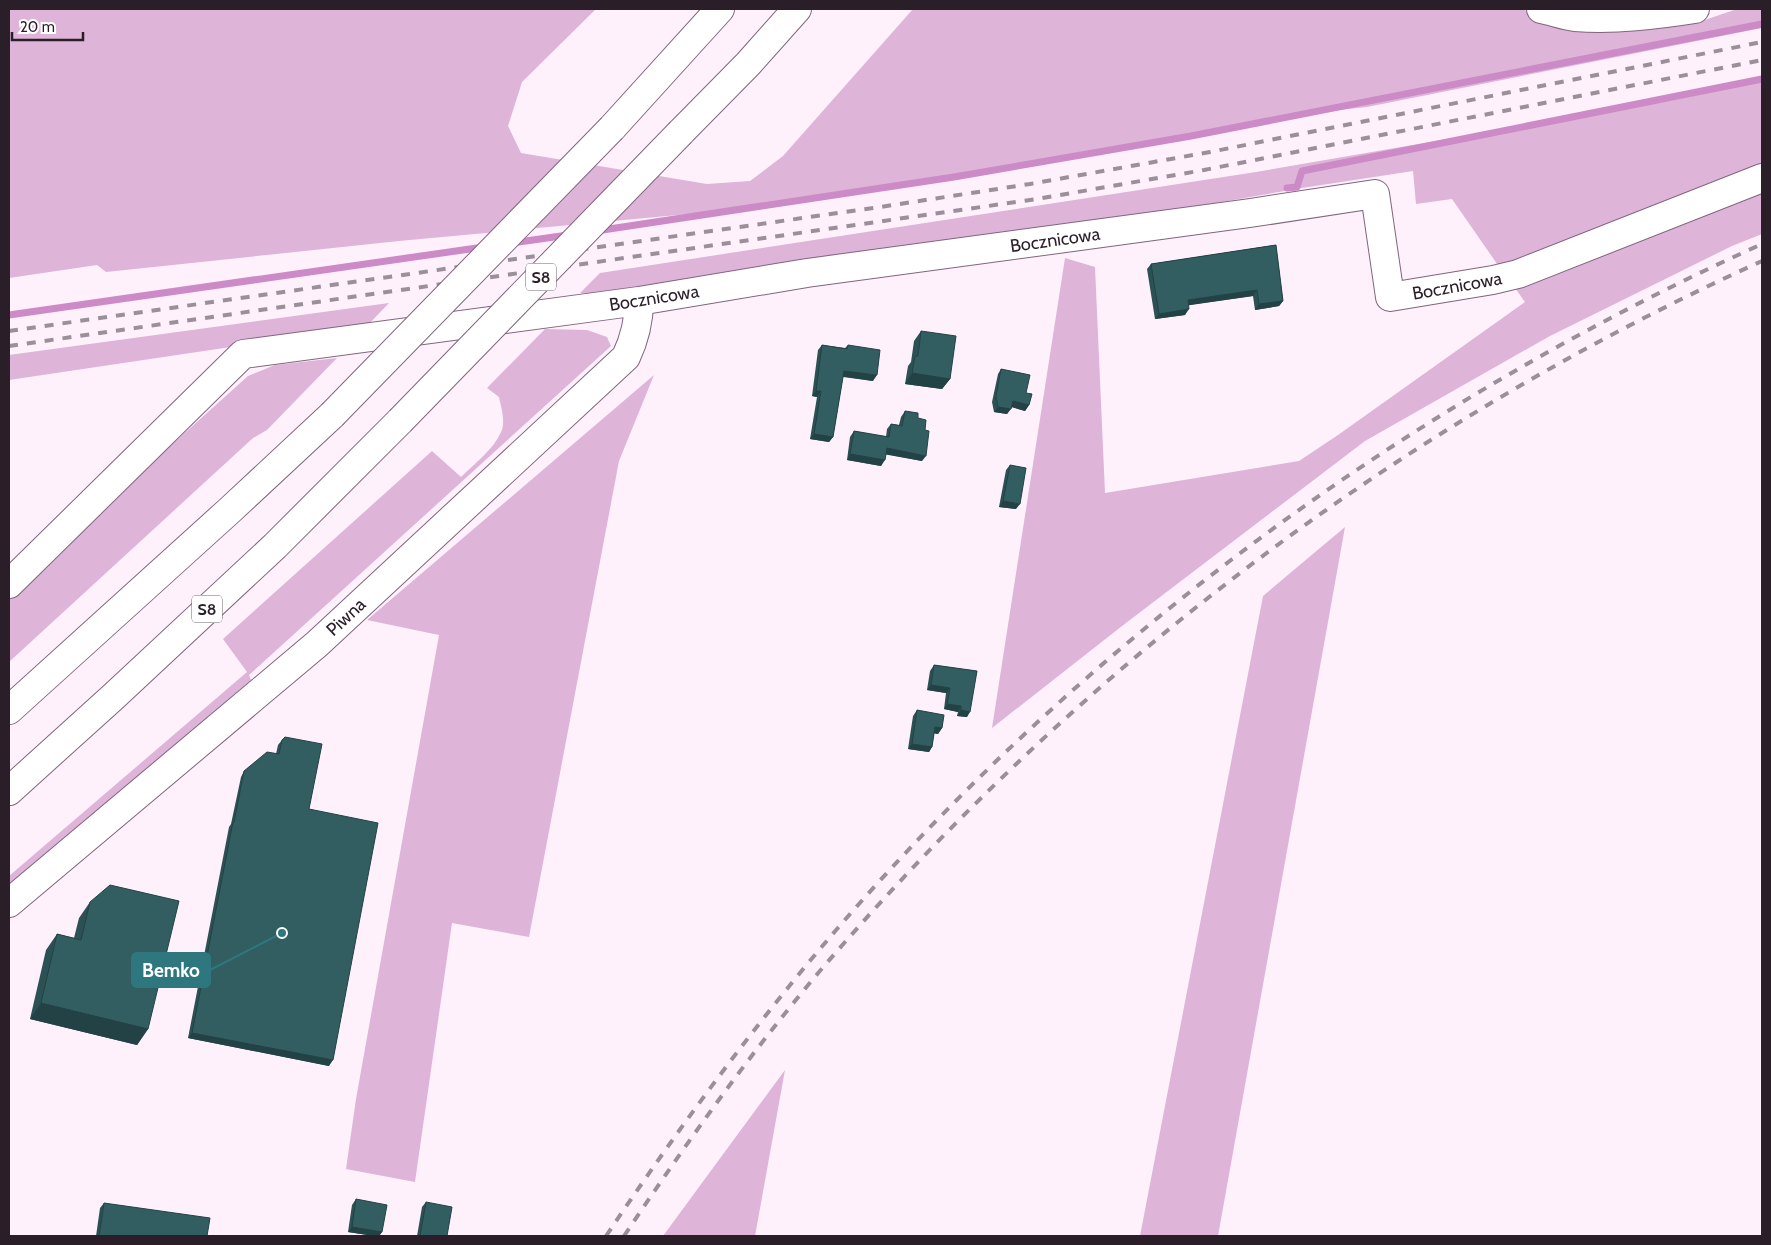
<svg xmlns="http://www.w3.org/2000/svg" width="1771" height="1245" font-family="Cabin,sans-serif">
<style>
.green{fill:#deb4d9}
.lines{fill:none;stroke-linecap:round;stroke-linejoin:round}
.stream{stroke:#cc8ac6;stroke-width:7}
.minor-casing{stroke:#80657d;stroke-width:30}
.highway-casing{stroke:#80657d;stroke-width:30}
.minor{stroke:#fff;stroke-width:28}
.highway{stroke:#fff;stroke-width:28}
.rail{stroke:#9b8f9a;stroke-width:4;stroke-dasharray:9 9;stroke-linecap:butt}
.highway-bridge-casing{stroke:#80657d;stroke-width:30;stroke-linecap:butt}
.highway-bridge{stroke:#fff;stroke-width:28}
.wall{fill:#2b5154}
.shaded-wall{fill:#234245}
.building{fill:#325e62;stroke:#234245}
.labels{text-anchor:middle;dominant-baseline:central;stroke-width:5;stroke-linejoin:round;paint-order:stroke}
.shield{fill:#fff;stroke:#6a6269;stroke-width:1}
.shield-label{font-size:16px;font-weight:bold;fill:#2a1f29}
.street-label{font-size:18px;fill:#2a1f29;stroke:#fff}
.leader{fill:none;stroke:#2e777e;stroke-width:2}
.callout-dot{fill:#2e777e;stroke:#fff;stroke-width:2}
.callout{fill:#2e777e;stroke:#2e777e;stroke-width:2}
.callout-label{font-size:19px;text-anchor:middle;font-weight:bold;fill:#fff}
</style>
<rect width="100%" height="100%" fill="#fef1fc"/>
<path class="green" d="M 9,9 L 596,9 L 522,82 L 508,126 L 521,153 L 707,184 L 750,181 L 783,156 L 913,9 L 1520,9 L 1590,27 L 1699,22 L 1737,9 L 1762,9 L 1762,28 L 1367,107 L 1330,111 L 1217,134 L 795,204 L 399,241 L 106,272 L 97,265 L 9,278 Z
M 1762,81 L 1762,168 L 1502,271 L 1452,199 L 1416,204 L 1413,171 L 1302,188 L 1061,230 L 600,295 L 580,293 L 600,273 L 1256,172 L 1674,100 Z
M 1762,188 L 1762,234 L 1732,246 L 1550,336 L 1365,441 L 1122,626 L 992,728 L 1065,258 L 1095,267 L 1105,493 L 1299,461 L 1338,435 L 1525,302 L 1515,288 Z
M 389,303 L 366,327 L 9,380 L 9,355 Z
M 545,329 L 587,330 L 607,337 L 611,346 L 249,675 L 251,680 L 9,886 L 9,876 L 247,672 L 223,639 L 432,451 L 461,477 C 474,464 494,449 501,432 C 506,422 501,407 499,397 L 487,388 Z
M 337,358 L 267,430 L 253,438 L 9,662 L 9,599 L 119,492 L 248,376 L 275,365 Z
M 654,375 L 619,461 L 529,937 L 452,923 L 415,1182 L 346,1169 L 356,1099 L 439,635 L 367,620 Z
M 1345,527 L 1218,1236 L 1140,1236 L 1263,596 Z
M 785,1070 L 755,1236 L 663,1236 Z"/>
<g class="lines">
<path class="stream" d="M 1287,188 L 1297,187 L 1302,171 L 1762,79
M 596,231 L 954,177 L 1191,136 L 1762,24
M 512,243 L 568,235
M 9,315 L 484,247"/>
<g class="minor-casing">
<path id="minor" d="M 1541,9 C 1552,11 1564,16 1575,17 C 1616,20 1656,15 1695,9
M 9,584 L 243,354 L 639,301 L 807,273 L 1250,213 L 1375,194 L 1390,297 L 1493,280 L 1518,274 L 1762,178
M 9,903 L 317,644 L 626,357 C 635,338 639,322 639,301"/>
</g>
<g class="highway-casing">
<path id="highway" d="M 612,128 L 720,9
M 681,132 L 748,64 L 797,9
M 9,710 L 230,510 L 332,415
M 9,791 L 113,697 L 275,546 L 400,421"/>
</g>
<use href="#minor" class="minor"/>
<use href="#highway" class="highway"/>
<path class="rail" d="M 9,331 L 880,207 L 1030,184 L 1210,152 L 1762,42
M 9,346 L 1037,199 L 1204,170 L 1762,60
M 606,1236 C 668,1144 733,1054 804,968 C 1061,658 1396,409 1762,244
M 624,1236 C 685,1145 748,1056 819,972 C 1079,668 1398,426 1762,261"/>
<g class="highway-bridge-casing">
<path id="highway-bridge" d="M 332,415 L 612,128
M 400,421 L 681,132"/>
</g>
<use href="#highway-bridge" class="highway-bridge"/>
</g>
<path class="wall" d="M 1276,245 L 1283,301 L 1279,306 L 1255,310 L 1253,296 L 1188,305 L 1185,315 L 1155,319 L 1147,269 L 1151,264 Z
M 921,331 L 950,379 L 942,389 L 905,384 L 908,366 L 911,362 L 914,341 Z
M 822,345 L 845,348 L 848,345 L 873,381 L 843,377 L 833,437 L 829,442 L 810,439 L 817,397 L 812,396 L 818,350 Z
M 1001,369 L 1026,393 L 1029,405 L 1025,411 L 1011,407 L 1007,414 L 994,412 L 992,402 L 998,374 Z
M 905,411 L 918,418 L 925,430 L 922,461 L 886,454 L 881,466 L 847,460 L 850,437 L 854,431 L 886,437 L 887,429 L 891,424 L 899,425 L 901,417 Z
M 1010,465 L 1016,509 L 999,507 L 1006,470 Z
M 934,665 L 977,671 L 967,717 L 957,716 L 958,712 L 944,709 L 946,693 L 927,690 L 930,671 Z
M 917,710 L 942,728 L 938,734 L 934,733 L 932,747 L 929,752 L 908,749 L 913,716 Z
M 282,740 L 309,809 L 329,1066 L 188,1038 L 229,827 L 231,824 L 241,777 L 244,771 L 276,754 L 278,745 Z
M 90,902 L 148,1029 L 137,1045 L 30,1019 L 46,950 L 57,934 L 74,938 L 79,918 Z
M 356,1199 L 382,1232 L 379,1236 L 374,1236 L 348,1232 L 352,1205 Z
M 426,1202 L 447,1236 L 417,1236 L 422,1207 Z
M 104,1203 L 207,1236 L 96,1236 L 100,1208 Z"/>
<path class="shaded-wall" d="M 1257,290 L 1253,296 L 1184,306 L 1188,300 Z
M 1283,301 L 1279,306 L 1255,310 L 1259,304 Z
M 1189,309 L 1185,315 L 1155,319 L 1159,314 Z
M 844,371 L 877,375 L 873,381 L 840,376 Z
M 912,373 L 950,379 L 942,389 L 905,384 Z
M 816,391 L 821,391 L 817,397 L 812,396 Z
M 1013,401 L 1029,405 L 1025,411 L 1009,406 Z
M 998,407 L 1011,409 L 1007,414 L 994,412 Z
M 814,434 L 833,437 L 829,442 L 810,439 Z
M 887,448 L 926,456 L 922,461 L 883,454 Z
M 850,454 L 885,460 L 881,466 L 847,460 Z
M 1003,501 L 1020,504 L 1016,509 L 999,507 Z
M 931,685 L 950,688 L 946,693 L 927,690 Z
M 947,704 L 961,706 L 958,712 L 944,709 Z
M 961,710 L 970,712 L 967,717 L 957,716 Z
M 935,727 L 942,728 L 938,734 L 932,733 Z
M 912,744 L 932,747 L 929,752 L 908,749 Z
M 41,1003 L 148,1029 L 137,1045 L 30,1019 Z
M 192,1033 L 333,1060 L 329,1066 L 188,1038 Z
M 352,1227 L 382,1232 L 379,1236 L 374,1236 L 348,1232 Z"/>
<path class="building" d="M 1276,245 L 1283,301 L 1259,304 L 1257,290 L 1188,300 L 1189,309 L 1159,314 L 1151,264 Z
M 921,331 L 956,336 L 950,379 L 912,373 L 915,356 L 918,356 Z
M 822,345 L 847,349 L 848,345 L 880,350 L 877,375 L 844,371 L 833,437 L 814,434 L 821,391 L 816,391 Z
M 1001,369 L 1030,375 L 1026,393 L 1032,394 L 1029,405 L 1013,401 L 1011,409 L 998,407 L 996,396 Z
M 905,411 L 918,413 L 918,418 L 926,420 L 925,430 L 929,431 L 926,456 L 887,448 L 885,460 L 850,454 L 854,431 L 889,437 L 891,424 L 902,426 Z
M 1010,465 L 1026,468 L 1020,504 L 1003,501 Z
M 934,665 L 977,671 L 970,712 L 961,710 L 961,706 L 947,704 L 950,688 L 931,685 Z
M 917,710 L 944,715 L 942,728 L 935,727 L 932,747 L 912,744 Z
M 285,737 L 322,744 L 309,809 L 378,823 L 333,1060 L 192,1033 L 233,822 L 234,822 L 244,771 L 267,752 L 279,754 L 282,740 Z
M 110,885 L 179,901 L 148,1029 L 41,1003 L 57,934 L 81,940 L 90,902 Z
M 356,1199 L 387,1205 L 382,1232 L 352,1227 Z
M 426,1202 L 452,1207 L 447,1236 L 420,1236 Z
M 104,1203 L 210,1218 L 207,1236 L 99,1236 Z"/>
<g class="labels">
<g class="shield">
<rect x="526" y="263.5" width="30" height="27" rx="4"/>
<rect x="192" y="595.5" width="30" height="27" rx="4"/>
</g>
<g class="shield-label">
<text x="541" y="277">S8</text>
<text x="207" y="609">S8</text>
</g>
<g class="street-label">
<text transform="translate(1055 240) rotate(-8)">Bocznicowa</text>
<text transform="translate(1457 286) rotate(-10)">Bocznicowa</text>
<text transform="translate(654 298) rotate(-9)">Bocznicowa</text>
<text transform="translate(346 617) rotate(-43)">Piwna</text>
</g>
</g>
<path class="leader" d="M282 933L210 970"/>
<circle class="callout-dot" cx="282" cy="933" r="5"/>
<rect class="callout" x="132" y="953" width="78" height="34" rx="5"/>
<g class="callout-label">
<text x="171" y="977">Bemko</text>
</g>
<rect width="1771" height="1245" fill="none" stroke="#2a1f29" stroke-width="20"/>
<path d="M12 32v8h71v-8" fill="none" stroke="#2a1f29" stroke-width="2.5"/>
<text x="20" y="32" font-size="15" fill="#2a1f29" stroke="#ffffff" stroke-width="4" paint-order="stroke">20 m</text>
</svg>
